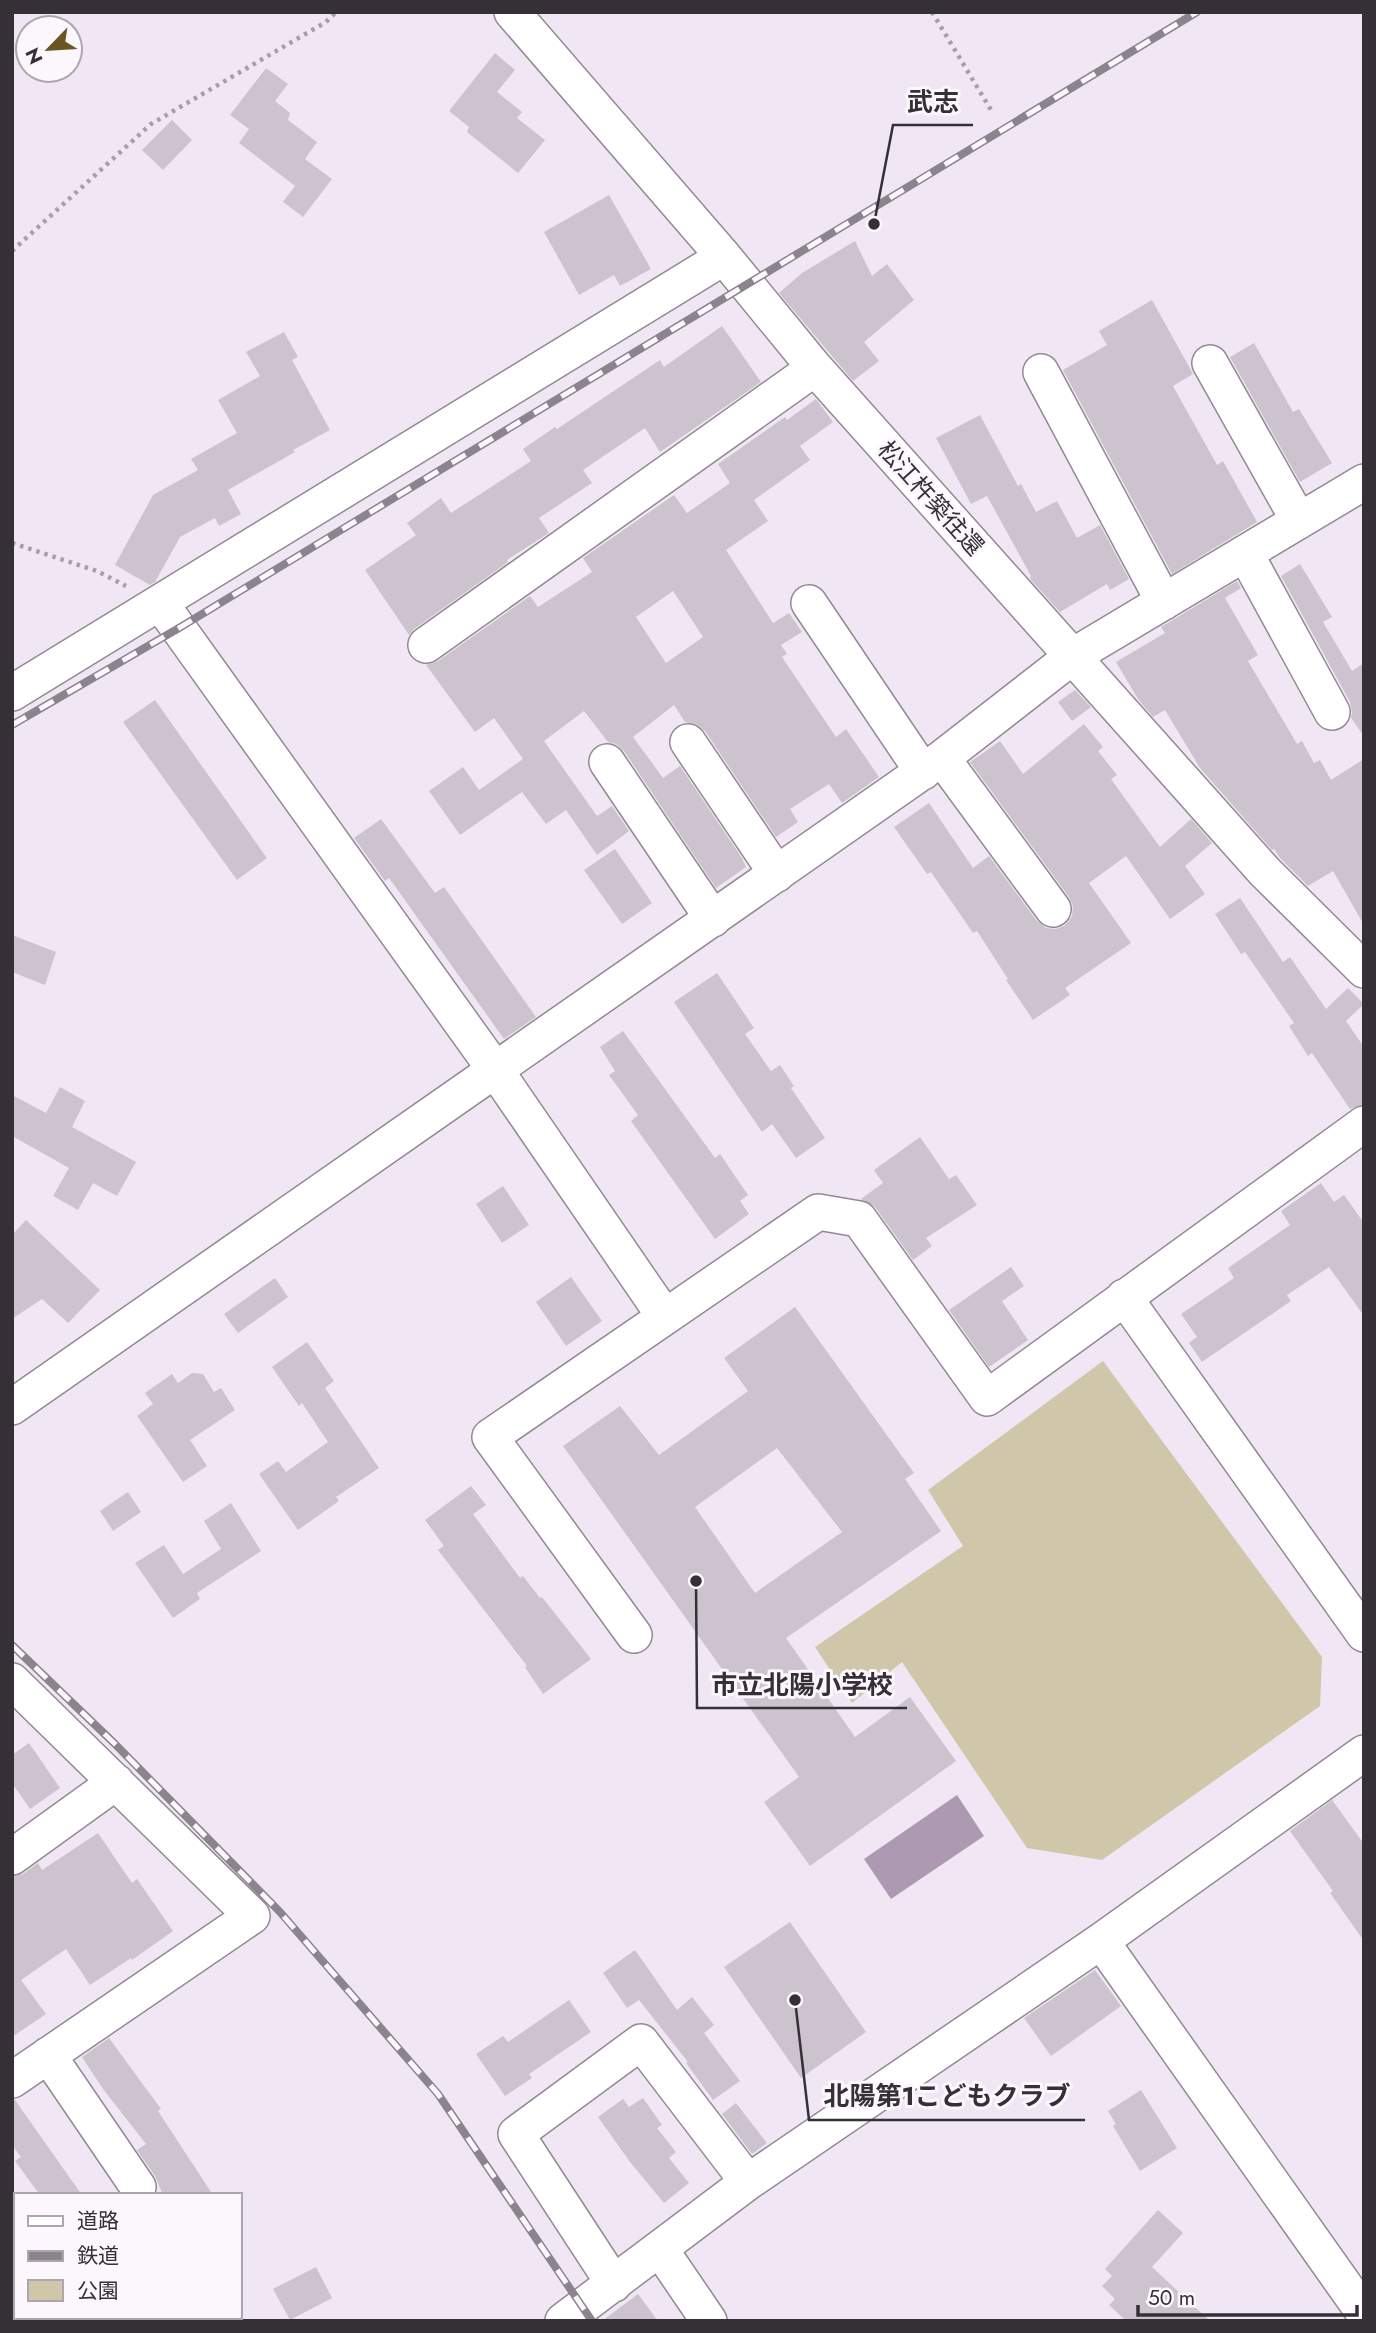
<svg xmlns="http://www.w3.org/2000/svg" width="1376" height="2333" font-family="Jost,'Noto Sans JP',sans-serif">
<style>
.green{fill:#d0c6aa}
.water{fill:#ad99b2}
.building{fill:#cdc3cf;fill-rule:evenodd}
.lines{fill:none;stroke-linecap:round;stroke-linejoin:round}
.minor-casing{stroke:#938995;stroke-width:38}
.path{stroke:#a69ea8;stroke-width:4.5;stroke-dasharray:3.5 5;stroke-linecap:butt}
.minor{stroke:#fff;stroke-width:35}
.rail-casing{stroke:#8b848d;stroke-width:8}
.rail{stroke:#fcf6fd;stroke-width:5;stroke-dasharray:16;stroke-linecap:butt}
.labels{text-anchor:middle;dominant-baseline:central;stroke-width:6;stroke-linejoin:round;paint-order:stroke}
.street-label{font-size:24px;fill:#343035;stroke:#fcf6fd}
.leader{fill:none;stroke:#343035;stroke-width:2.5}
.callout-dot{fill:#343035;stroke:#fcf6fd;stroke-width:2.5}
.callout-label{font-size:26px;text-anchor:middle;font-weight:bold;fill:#343035;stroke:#fcf6fd;stroke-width:6;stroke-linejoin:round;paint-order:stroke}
</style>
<rect width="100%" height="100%" fill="#f1e7f4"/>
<path class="green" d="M 1103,1361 L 1322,1657 L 1320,1706 L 1102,1860 L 1027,1848 L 902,1662 L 852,1703 L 815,1647 L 963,1546 L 928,1490 Z"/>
<path class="water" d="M 957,1795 L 984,1836 L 891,1899 L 864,1859 Z"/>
<path class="building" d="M 495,53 L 515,70 L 497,92 L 522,112 L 517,118 L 545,140 L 518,173 L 467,132 L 469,127 L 449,111 Z
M 266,68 L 288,84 L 275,101 L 290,113 L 288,120 L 317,142 L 305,159 L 332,179 L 303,217 L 283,202 L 295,186 L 239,143 L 249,129 L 230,115 Z
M 172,120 L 192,140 L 163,170 L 142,150 Z
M 609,195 L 651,269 L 620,286 L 614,275 L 579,295 L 544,232 Z
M 855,241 L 872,276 L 887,264 L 914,300 L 864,342 L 879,361 L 853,381 L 779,293 L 802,273 Z
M 1152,300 L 1193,374 L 1173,386 L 1217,465 L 1223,461 L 1257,522 L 1172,574 L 1063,370 L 1107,345 L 1099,331 Z
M 722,326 L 761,382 L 660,452 L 645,428 L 583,470 L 592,483 L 539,518 L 549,533 L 507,560 L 508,562 L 414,629 L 409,635 L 365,570 L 416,535 L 407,523 L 441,498 L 451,513 L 531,461 L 523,449 L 555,427 L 557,429 L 660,360 L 664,367 Z
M 284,332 L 298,357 L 292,360 L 330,430 L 293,450 L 295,452 L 228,490 L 241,514 L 219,526 L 215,518 L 180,537 L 155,582 L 150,585 L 115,565 L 153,495 L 198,470 L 191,459 L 237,433 L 218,400 L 260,376 L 246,352 Z
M 1254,343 L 1293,412 L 1299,409 L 1332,463 L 1300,482 L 1230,357 Z
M 816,399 L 833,422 L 800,446 L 810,460 L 754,500 L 768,521 L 726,550 L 773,623 L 789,613 L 802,632 L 781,645 L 787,654 L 782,657 L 836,737 L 846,729 L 879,777 L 842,803 L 829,784 L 790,809 L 798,822 L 776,837 L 705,731 L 696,724 L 685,722 L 674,705 L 633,737 L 663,778 L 680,766 L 742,858 L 746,867 L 716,888 L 624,751 L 616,744 L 608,742 L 584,711 L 544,741 L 597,816 L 612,806 L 629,831 L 597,855 L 566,810 L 546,824 L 522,792 L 460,835 L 429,791 L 463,767 L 479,790 L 523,759 L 494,718 L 475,732 L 426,665 L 438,661 L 530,596 L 538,607 L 592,572 L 583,558 L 674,495 L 687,513 L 730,483 L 718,464 L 785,417 L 787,420 ZM 673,591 L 703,637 L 666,663 L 636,617 Z
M 980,415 L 1018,486 L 1021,484 L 1036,512 L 1057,501 L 1077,538 L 1100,525 L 1129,579 L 1110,590 L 1107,584 L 1060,612 L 1031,580 L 1030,577 L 1031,576 L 987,496 L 971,504 L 936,438 Z
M 1300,564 L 1332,617 L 1323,622 L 1352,671 L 1364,663 L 1364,736 L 1351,718 L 1352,712 L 1350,702 L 1281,576 Z
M 1237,581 L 1241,588 L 1225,598 L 1258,655 L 1248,661 L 1297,744 L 1302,741 L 1314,763 L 1320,760 L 1331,780 L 1364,759 L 1364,925 L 1333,871 L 1308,886 L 1280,858 L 1274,849 L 1272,850 L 1200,768 L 1165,710 L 1153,717 L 1138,699 L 1116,662 L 1165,633 L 1161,627 Z
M 1075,690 L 1091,707 L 1072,721 L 1058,702 Z
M 155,700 L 267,858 L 237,880 L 123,722 Z
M 1084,724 L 1103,747 L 1098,751 L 1117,775 L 1111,779 L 1160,847 L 1191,819 L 1212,843 L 1185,866 L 1205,894 L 1170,919 L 1126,856 L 1089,883 L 1131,943 L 1065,988 L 1070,995 L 1033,1020 L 1006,980 L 1008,979 L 977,931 L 973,933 L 931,872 L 927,874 L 894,827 L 929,803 L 973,868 L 989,856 L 1037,921 L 1046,928 L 1056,929 L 1064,926 L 1072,916 L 1073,906 L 1069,897 L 970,762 L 1000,741 L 1023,774 Z
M 381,819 L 435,893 L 444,887 L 536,1017 L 504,1039 L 389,878 L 385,881 L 354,838 Z
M 615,849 L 652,903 L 622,924 L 584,870 Z
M 1240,898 L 1283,962 L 1290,957 L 1326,1009 L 1348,988 L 1364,1004 L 1346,1021 L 1364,1047 L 1364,1104 L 1350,1109 L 1312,1053 L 1308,1056 L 1289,1026 L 1294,1023 L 1245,952 L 1241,954 L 1215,914 Z
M 12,935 L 56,952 L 45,985 L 12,972 Z
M 717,973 L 754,1028 L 745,1034 L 771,1071 L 780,1065 L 794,1086 L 791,1088 L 825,1138 L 796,1158 L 772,1124 L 762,1132 L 674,1002 Z
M 623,1031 L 715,1158 L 720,1154 L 748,1195 L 740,1201 L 749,1214 L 715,1239 L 631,1121 L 638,1115 L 609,1075 L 615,1071 L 600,1047 Z
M 60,1087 L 85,1101 L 72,1127 L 136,1162 L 117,1196 L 93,1183 L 78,1210 L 53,1196 L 69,1168 L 12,1136 L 12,1095 L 46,1113 Z
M 920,1137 L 949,1179 L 956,1175 L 977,1205 L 926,1238 L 932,1246 L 913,1260 L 875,1207 L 861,1199 L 883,1183 L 874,1170 Z
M 1321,1183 L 1334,1202 L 1344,1195 L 1364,1223 L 1364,1316 L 1329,1267 L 1287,1295 L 1291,1301 L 1202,1362 L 1189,1343 L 1197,1337 L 1181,1314 L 1234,1278 L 1228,1268 L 1290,1225 L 1281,1211 Z
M 503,1186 L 529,1225 L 502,1243 L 476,1204 Z
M 26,1220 L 100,1290 L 68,1323 L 42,1299 L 12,1319 L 12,1235 Z
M 1011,1267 L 1024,1286 L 1002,1301 L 1028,1340 L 989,1367 L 949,1310 Z
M 571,1277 L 602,1321 L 566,1346 L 536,1302 Z
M 275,1278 L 288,1297 L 238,1333 L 224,1314 Z
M 795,1307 L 914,1473 L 905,1479 L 941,1531 L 786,1638 L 855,1737 L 910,1697 L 956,1761 L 810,1866 L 764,1802 L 799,1777 L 563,1446 L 620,1406 L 659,1455 L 748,1391 L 724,1358 ZM 777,1448 L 842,1532 L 755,1593 L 695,1507 Z
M 307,1342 L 334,1381 L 325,1388 L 379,1468 L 336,1497 L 339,1501 L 298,1530 L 259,1474 L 278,1461 L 286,1472 L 328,1442 L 302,1403 L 299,1406 L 272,1367 Z
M 192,1373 L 203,1374 L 214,1392 L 221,1388 L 235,1410 L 190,1440 L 207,1466 L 183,1482 L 137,1416 L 153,1404 L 145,1393 L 172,1374 L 178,1383 Z
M 471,1486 L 486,1505 L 473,1514 L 520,1578 L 523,1576 L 540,1598 L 542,1597 L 591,1659 L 543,1694 L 525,1667 L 527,1666 L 438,1550 L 444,1546 L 425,1520 Z
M 128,1492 L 141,1512 L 113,1531 L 100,1511 Z
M 231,1503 L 261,1551 L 197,1593 L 200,1599 L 173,1618 L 135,1563 L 164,1545 L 183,1574 L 221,1549 L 204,1521 Z
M 29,1743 L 60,1788 L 30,1809 L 12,1783 L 12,1755 Z
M 1332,1800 L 1364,1844 L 1364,1941 L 1330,1893 L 1333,1891 L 1290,1831 Z
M 98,1833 L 132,1883 L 137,1879 L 173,1931 L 132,1960 L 131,1958 L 90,1985 L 66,1949 L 21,1980 L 46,2014 L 12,2037 L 12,1877 L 23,1874 L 38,1863 L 42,1870 Z
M 790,1922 L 866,2032 L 801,2078 L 724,1967 Z
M 635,1950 L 677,2010 L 692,1997 L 714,2025 L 704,2033 L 740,2081 L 713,2100 L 686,2063 L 688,2062 L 639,2000 L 627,2008 L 603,1973 Z
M 1095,1970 L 1121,2006 L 1051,2056 L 1024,2018 Z
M 569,2000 L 591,2032 L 529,2074 L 532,2078 L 505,2096 L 476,2054 L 503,2036 L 508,2042 Z
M 109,2038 L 161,2109 L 158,2111 L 213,2195 L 163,2195 L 155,2176 L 137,2150 L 146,2144 L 103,2089 L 82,2057 Z
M 1141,2090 L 1177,2148 L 1140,2171 L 1113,2126 L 1116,2124 L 1108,2111 Z
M 643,2098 L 662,2125 L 657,2128 L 676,2152 L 669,2158 L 689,2183 L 664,2203 L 630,2162 L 598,2117 L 623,2099 L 629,2107 Z
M 12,2100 L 15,2100 L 82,2195 L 40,2195 L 15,2161 L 21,2157 L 12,2145 Z
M 736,2103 L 767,2143 L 752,2154 L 722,2114 Z
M 1158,2210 L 1183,2233 L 1152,2267 L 1210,2321 L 1126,2321 L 1109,2305 L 1115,2299 L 1102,2286 L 1112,2276 L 1105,2269 Z
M 316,2267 L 332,2298 L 290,2320 L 273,2289 Z
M 638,2294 L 658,2321 L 602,2321 Z"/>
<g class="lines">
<g class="minor-casing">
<path id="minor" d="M 512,12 L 724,257 L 815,368 L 1265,872 L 1364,970
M 1210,363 L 1299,521
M 1041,372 L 1164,602
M 1245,553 L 1332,712
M 809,603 L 923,772
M 161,604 L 496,1071 L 665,1317
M 426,645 L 815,368
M 12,693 L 724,257
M 688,742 L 777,874
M 942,758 L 1053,909
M 607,762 L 713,919
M 1124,1297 L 1364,1634
M 12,1407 L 942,758 L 1073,656 L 1364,482
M 634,1635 L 490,1437 L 818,1212 L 859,1219 L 987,1398 L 1364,1124
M 12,1681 L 252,1916 L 12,2080
M 12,1857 L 116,1782
M 1101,1941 L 1364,2313
M 48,2055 L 138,2187
M 660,2249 L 709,2321
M 614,2284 L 516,2134 L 641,2042 L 748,2182
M 563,2321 L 748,2182 L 1101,1941 L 1364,1753"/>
</g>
<path class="path" d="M 932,12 L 991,110
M 12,251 L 151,124 L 326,22 L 336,12
M 12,543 L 97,571 L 126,586"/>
<use href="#minor" class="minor"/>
<g class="rail-casing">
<path id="rail" d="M 12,725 L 179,628 L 1197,12
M 12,1645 L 114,1743 L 280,1912 L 438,2094 L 592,2321"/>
</g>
<use href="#rail" class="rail"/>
</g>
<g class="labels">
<g class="street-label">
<text transform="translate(931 498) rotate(48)">松江杵築往還</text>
</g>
</g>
<path class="leader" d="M874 224L893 125H973M696 1581L697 1708H907M795 2000L809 2120H1085"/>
<g class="callout-dot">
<circle cx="874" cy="224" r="7"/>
<circle cx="696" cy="1581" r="7"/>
<circle cx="795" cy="2000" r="7"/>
</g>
<g class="callout-label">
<text x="933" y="111">武志</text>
<text x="802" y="1694">市立北陽小学校</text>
<text x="947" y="2105">北陽第1こどもクラブ</text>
</g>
<rect width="1376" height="2333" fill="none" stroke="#343035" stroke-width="28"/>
<rect x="14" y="2193" width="228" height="126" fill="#fcf6fd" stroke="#aca7ad" stroke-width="2"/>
<rect x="28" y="2216" width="35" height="10" fill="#ffffff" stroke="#aca7ad" stroke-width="2"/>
<text x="77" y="2228" font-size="21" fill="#343035">道路</text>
<rect x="28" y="2251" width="35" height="10" fill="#8b848d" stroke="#aca7ad" stroke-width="2"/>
<text x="77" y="2263" font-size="21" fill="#343035">鉄道</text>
<rect x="28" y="2280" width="35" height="21" fill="#d0c6aa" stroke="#aca7ad" stroke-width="2"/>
<text x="77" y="2298" font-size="21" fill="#343035">公園</text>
<g transform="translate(49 49) rotate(245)"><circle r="33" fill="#fcf6fd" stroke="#aca7ad" stroke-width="2"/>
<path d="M0-5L12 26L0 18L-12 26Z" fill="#695624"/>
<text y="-10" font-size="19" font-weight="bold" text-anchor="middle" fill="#343035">N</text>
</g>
<path d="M1138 2305v10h219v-10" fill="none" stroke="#343035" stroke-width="3.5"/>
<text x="1148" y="2305" font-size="21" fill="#343035" stroke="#fcf6fd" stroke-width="5" paint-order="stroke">50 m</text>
</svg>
